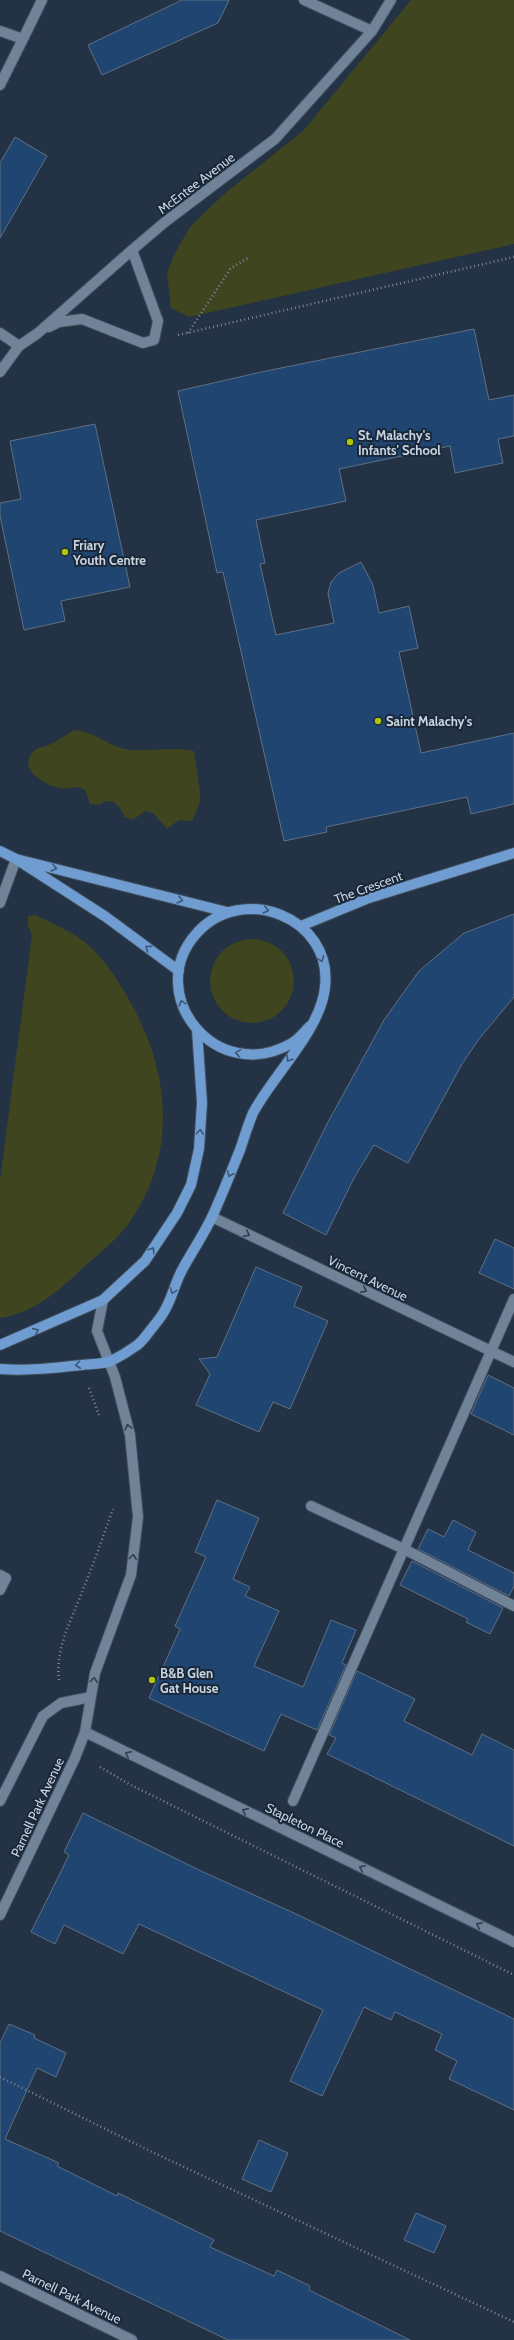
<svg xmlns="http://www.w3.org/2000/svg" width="514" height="2340" font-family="Cabin,sans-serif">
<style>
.green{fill:#3e451f}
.building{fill:#1f4570;stroke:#5f7085}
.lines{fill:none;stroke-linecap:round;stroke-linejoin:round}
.minor-casing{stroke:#404e5c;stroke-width:12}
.major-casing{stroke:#404e5c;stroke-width:12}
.path{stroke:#7c8997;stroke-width:2.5;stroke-dasharray:1 3;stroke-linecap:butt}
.minor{stroke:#718398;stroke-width:10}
.major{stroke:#6f9dd2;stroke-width:10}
.oneway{stroke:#3b5777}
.oneway2{stroke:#2f3f52}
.poi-dot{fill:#afc506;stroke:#19283a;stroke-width:1.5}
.labels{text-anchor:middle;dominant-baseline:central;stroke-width:4;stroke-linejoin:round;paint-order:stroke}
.street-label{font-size:13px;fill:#c9d3de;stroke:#19283a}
.poi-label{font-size:13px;font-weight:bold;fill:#c9d3de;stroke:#19283a;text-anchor:start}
</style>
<rect width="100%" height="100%" fill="#233244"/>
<path class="green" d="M 411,0 L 514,0 L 514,244 L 189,317 L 171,308 L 167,272 L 176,251 L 190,227 L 224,194 L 303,131 Z
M 75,730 C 95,732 107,745 125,749 C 148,753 171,746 194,751 L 200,792 L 200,802 L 192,821 L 179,820 L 167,829 L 153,813 L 145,811 L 133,820 L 125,817 L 119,807 L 114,802 L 105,801 L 99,805 L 90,804 L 85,790 C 75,784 69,790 59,788 C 44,785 16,768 34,751 C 38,747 44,747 49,745 C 58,741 66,734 75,730 Z
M 36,915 C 53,924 71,931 86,943 C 106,960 122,986 134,1009 C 171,1077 176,1157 129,1223 C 118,1238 103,1251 88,1263 C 63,1287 36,1313 0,1318 L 0,1180 L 32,935 L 28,926 L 28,916 Z
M210 981a42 42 0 1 1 84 0a42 42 0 1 1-84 0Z"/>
<path class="building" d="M 182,0 L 229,0 L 218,23 L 102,75 L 88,45 Z
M 15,137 L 47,156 L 0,238 L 0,163 Z
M 474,329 L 489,400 L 514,395 L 514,436 L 498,439 L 503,463 L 455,473 L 450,446 L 339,469 L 346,501 L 256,520 L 265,563 L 260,564 L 276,635 L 334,623 L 328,593 L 331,582 L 339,573 L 361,562 L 373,585 L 379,613 L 409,606 L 418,648 L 399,652 L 421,753 L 514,733 L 514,804 L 471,814 L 467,797 L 326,827 L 327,832 L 284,841 L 223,572 L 217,573 L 178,391 L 266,371 Z
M 95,424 L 130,587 L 61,601 L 65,621 L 24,630 L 0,516 L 0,503 L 21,499 L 10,441 Z
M 514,914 L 514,997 L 479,1039 L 462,1064 L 408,1163 L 374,1145 L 354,1178 L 326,1235 L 283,1213 L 328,1122 L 384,1020 L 419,971 L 464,933 Z
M 495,1239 L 514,1248 L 514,1289 L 479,1273 Z
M 256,1267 L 302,1287 L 294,1306 L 328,1321 L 290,1409 L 273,1402 L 259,1432 L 196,1405 L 210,1374 L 199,1359 L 217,1357 Z
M 488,1375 L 514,1388 L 514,1435 L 471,1414 Z
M 217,1500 L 259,1518 L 233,1579 L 250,1587 L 245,1596 L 279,1611 L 254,1666 L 303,1687 L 331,1620 L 356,1630 L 342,1663 L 346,1665 L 317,1730 L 281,1714 L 264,1751 L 149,1698 L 180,1629 L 175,1626 L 206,1557 L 195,1552 Z
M 453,1520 L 476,1532 L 468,1550 L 514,1573 L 514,1586 L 509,1596 L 418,1549 L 428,1529 L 444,1537 Z
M 412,1561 L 503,1608 L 490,1634 L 466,1622 L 468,1619 L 400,1585 Z
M 357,1671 L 415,1699 L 404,1721 L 472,1755 L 482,1734 L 514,1750 L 514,1846 L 327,1754 L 336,1738 L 329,1735 Z
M 83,1813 L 201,1871 L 294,1913 L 514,2019 L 514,2110 L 449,2079 L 457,2061 L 435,2050 L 442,2034 L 395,2012 L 391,2020 L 364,2007 L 322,2096 L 290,2081 L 323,2010 L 139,1924 L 123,1954 L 64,1925 L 55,1944 L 31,1932 L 69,1855 L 64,1852 Z
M 9,2024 L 35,2035 L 34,2038 L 66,2053 L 56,2077 L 37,2068 L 5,2139 L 59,2163 L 57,2166 L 117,2196 L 118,2193 L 214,2240 L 210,2247 L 274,2276 L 277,2270 L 310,2286 L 309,2290 L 410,2340 L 228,2340 L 0,2231 L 0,2043 Z
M 259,2140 L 288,2153 L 271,2192 L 242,2179 Z
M 416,2213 L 446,2226 L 434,2253 L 404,2240 Z"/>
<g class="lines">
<g class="minor-casing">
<path id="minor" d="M 304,0 L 372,31
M 0,31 L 23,39 L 0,85
M 23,39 L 42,0
M 49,327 L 59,322 L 82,319 L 143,343 L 154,340 L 158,321 L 132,250
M 0,333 L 19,346
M 0,372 L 19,346 L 38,333 L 132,250 L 165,222 L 275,139 L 372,31 L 391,0
M 0,903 L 16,859
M 212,1217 L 514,1362
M 311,1506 L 404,1549 L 514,1606
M 0,1575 L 6,1578 L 0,1590
M 85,1732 L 514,1942
M 0,1801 L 43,1716 L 61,1703 L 91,1697
M 293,1801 L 514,1299
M 0,1915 L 75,1758 L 85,1732 L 95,1673 L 131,1575 L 138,1517 L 130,1435 L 115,1377 L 97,1331 L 103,1300
M 0,2276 L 132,2340"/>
</g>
<g class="major-casing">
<path id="major" d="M 0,851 L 16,859 L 106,917 L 179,971
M 16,859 L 227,912
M 301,926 L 369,898 L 514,853
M 0,1345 L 103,1300 L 145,1261 L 177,1213 L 191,1185 L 199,1149 L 202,1103 L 197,1030
M 0,1369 C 28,1371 55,1368 82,1365 C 91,1364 103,1364 111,1361 C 119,1357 129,1351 136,1346 C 141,1343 145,1337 149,1332 C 155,1324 162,1317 166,1308 C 172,1297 175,1284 181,1272 C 191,1253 203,1236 212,1217 C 222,1195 231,1172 240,1150 C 244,1138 248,1125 253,1113 C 273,1075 321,1030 325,987 C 333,917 241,882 196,934 C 143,994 216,1087 292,1043 C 299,1039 304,1032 310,1026"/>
</g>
<path class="path" d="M 188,333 L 231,268 L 248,258
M 178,335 L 514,257
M 89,1388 L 99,1415
M 59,1680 C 55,1649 71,1621 82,1592 C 93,1565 103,1537 113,1509
M 100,1767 L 129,1784 L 514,1975
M 0,2077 L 150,2151 L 514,2322"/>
<use href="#minor" class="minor"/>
<use href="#major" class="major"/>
</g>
<defs><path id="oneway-chevron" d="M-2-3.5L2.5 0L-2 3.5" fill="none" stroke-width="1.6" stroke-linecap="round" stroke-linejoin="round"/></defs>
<g class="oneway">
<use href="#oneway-chevron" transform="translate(54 868) rotate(14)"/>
<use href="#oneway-chevron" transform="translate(180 900) rotate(14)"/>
<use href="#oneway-chevron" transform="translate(266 910) rotate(11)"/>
<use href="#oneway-chevron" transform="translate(148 948) rotate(-144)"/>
<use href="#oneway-chevron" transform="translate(321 959) rotate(70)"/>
<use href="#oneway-chevron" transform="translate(182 1003) rotate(-107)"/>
<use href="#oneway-chevron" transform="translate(238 1053) rotate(-171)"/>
<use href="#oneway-chevron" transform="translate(289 1059) rotate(123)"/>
<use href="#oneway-chevron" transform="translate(200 1132) rotate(-86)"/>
<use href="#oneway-chevron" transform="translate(230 1174) rotate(113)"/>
<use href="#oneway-chevron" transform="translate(152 1250) rotate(-57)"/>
<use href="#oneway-chevron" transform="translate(173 1291) rotate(111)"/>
<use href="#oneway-chevron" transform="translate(36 1331) rotate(-24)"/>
<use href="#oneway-chevron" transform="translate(78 1365) rotate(173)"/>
</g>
<g class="oneway2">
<use href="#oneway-chevron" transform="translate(247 1234) rotate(26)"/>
<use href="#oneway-chevron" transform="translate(364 1290) rotate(26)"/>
<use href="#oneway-chevron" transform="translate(128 1427) rotate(-104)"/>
<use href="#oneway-chevron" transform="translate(133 1557) rotate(-83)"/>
<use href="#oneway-chevron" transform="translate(94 1680) rotate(-82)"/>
<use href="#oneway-chevron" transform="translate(128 1754) rotate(-154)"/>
<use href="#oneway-chevron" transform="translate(245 1811) rotate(-154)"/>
<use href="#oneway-chevron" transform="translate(362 1868) rotate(-154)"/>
<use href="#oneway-chevron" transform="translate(479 1925) rotate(-154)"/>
</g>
<g class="poi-dot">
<circle cx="350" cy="442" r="4"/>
<circle cx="65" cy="552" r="4"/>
<circle cx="378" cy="721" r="4"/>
<circle cx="152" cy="1680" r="4"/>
</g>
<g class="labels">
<g class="street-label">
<text transform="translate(196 183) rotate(-37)">McEntee Avenue</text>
<text transform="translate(368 887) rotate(-20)">The Crescent</text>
<text transform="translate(368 1278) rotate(26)">Vincent Avenue</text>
<text transform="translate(37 1807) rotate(-65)">Parnell Park Avenue</text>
<text transform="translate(305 1825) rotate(26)">Stapleton Place</text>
<text transform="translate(72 2296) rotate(26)">Parnell Park Avenue</text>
</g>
<g class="poi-label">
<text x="358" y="435">St. Malachy's<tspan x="358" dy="15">Infants' School</tspan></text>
<text x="73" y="545">Friary<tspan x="73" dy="15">Youth Centre</tspan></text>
<text x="386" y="721">Saint Malachy's</text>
<text x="160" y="1673">B&amp;B Glen<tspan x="160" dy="15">Gat House</tspan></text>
</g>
</g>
</svg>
